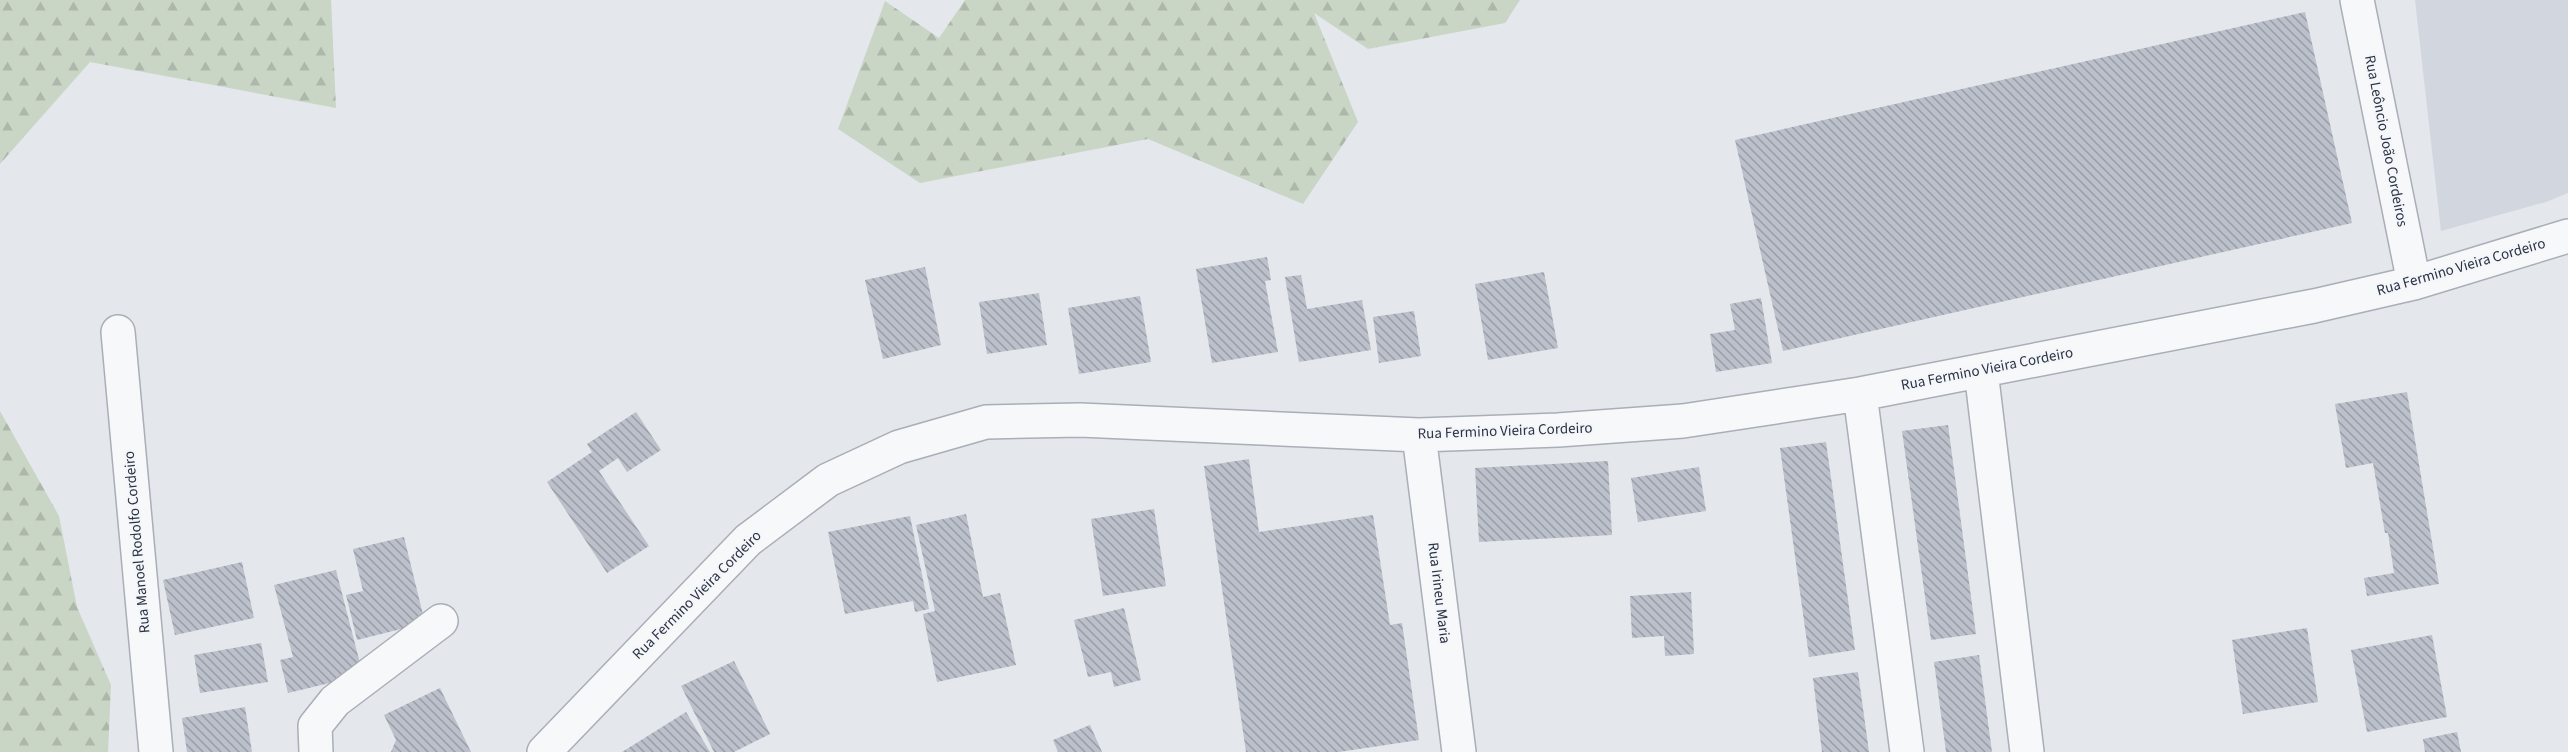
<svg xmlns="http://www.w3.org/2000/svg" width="2568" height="752" font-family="'Source Sans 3',sans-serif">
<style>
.built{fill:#d2d6de}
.forest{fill:url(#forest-firs)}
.building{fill:url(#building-back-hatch)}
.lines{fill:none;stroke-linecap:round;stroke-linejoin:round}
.minor-casing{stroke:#a9aeb7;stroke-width:36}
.minor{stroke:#f7f8fa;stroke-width:33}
.labels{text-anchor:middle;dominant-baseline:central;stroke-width:4.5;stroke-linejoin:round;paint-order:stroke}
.street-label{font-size:15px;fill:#2b3445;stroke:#f4f6f9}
</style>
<defs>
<pattern id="forest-firs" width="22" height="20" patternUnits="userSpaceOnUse" patternTransform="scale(1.5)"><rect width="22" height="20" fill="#c9d6c5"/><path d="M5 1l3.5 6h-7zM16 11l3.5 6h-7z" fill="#adb8ab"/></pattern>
<pattern id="building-back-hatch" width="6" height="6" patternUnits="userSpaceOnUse" patternTransform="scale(1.5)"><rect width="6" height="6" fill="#bbc0ca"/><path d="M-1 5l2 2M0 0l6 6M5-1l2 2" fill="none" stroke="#989da6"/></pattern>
</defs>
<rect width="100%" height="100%" fill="#e4e7ec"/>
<path class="built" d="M 2415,0 L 2568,0 L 2568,193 L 2546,202 L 2441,231 Z"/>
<path class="forest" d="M 0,0 L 331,0 L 336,108 L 90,62 L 0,164 Z
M 965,0 L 1520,0 L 1505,23 L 1368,49 L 1314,13 L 1358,122 L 1303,204 L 1148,139 L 920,183 L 838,129 L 885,1 L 939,38 Z
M 0,411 L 59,516 L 77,607 L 111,685 L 108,752 L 0,752 Z"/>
<path class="building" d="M 2305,12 L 2352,223 L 1783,351 L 1735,140 Z
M 1267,257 L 1271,280 L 1265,281 L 1278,352 L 1212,363 L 1196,269 Z
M 925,267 L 941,345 L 883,359 L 865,280 Z
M 1544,272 L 1558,348 L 1488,360 L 1475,284 Z
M 1301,275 L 1307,309 L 1362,300 L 1371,350 L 1299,362 L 1285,277 Z
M 1039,293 L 1047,345 L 987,354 L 979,302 Z
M 1140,296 L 1151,362 L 1079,374 L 1068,308 Z
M 1761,298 L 1772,363 L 1716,372 L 1710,334 L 1735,330 L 1730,304 Z
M 1414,311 L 1421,356 L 1379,363 L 1373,317 Z
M 2407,392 L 2439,584 L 2367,596 L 2364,578 L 2394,573 L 2388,533 L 2385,533 L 2373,463 L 2346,468 L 2335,404 Z
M 636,412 L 661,450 L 627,472 L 618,458 L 599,471 L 649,546 L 607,573 L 547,482 L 592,452 L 587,444 Z
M 1948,425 L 1976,634 L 1931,640 L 1902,431 Z
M 1826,442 L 1855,650 L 1809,657 L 1780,448 Z
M 1249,459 L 1259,532 L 1373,515 L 1390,625 L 1402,623 L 1419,740 L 1339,752 L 1246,752 L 1204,466 Z
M 1608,461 L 1612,535 L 1479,542 L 1475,468 Z
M 1699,467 L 1706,511 L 1638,522 L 1631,478 Z
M 1154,509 L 1166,586 L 1103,596 L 1091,519 Z
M 966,514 L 983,597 L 1000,593 L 1016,665 L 937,682 L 923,614 L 935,611 L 916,525 Z
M 910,516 L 929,609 L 915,612 L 913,601 L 845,614 L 828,532 Z
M 404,537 L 425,623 L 357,640 L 346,595 L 363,591 L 353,549 Z
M 242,562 L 254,618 L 175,635 L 163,580 Z
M 336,570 L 363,675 L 288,693 L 280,660 L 293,657 L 274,585 Z
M 1691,592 L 1694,654 L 1665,656 L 1664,636 L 1632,638 L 1630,596 Z
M 1124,608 L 1141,680 L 1114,687 L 1111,672 L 1088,677 L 1074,620 Z
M 2307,628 L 2318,702 L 2243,714 L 2232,640 Z
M 2432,635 L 2447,717 L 2367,732 L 2351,650 Z
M 261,643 L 268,682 L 200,693 L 194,655 Z
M 1979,655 L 1992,752 L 1946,752 L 1934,662 Z
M 734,661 L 770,734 L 734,752 L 714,752 L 681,686 Z
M 1858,672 L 1869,752 L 1822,752 L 1813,678 Z
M 440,688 L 471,752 L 391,752 L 396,740 L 384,715 Z
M 245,707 L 252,752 L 187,752 L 182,718 Z
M 686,712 L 710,752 L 622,752 Z
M 1090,725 L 1102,752 L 1058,752 L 1053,740 Z
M 2457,732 L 2461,752 L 2425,752 L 2423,739 Z"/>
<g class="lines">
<g class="minor-casing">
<path id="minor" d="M 2357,0 L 2414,283
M 118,332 L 156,752
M 1981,371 L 2027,752
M 1860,394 L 1907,752
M 1419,435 L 1459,752
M 316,752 L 315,726 L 335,701 L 441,621
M 544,752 L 748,540 L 828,480 L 899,447 L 986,422 L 1080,420 L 1419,435 L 1558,430 L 1683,421 L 1860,394 L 2314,306 L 2414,283 L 2568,236"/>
</g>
<use href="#minor" class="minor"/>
</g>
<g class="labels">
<g class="street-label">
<text transform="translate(2386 141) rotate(79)">Rua Leôncio João Cordeiros</text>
<text transform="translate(2461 267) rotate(-16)">Rua Fermino Vieira Cordeiro</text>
<text transform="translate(1987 369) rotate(-11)">Rua Fermino Vieira Cordeiro</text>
<text transform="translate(1505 431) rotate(-2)">Rua Fermino Vieira Cordeiro</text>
<text transform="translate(137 542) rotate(-95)">Rua Manoel Rodolfo Cordeiro</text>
<text transform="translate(1439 593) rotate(83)">Rua Irineu Maria</text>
<text transform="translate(697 595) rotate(-45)">Rua Fermino Vieira Cordeiro</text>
</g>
</g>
</svg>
